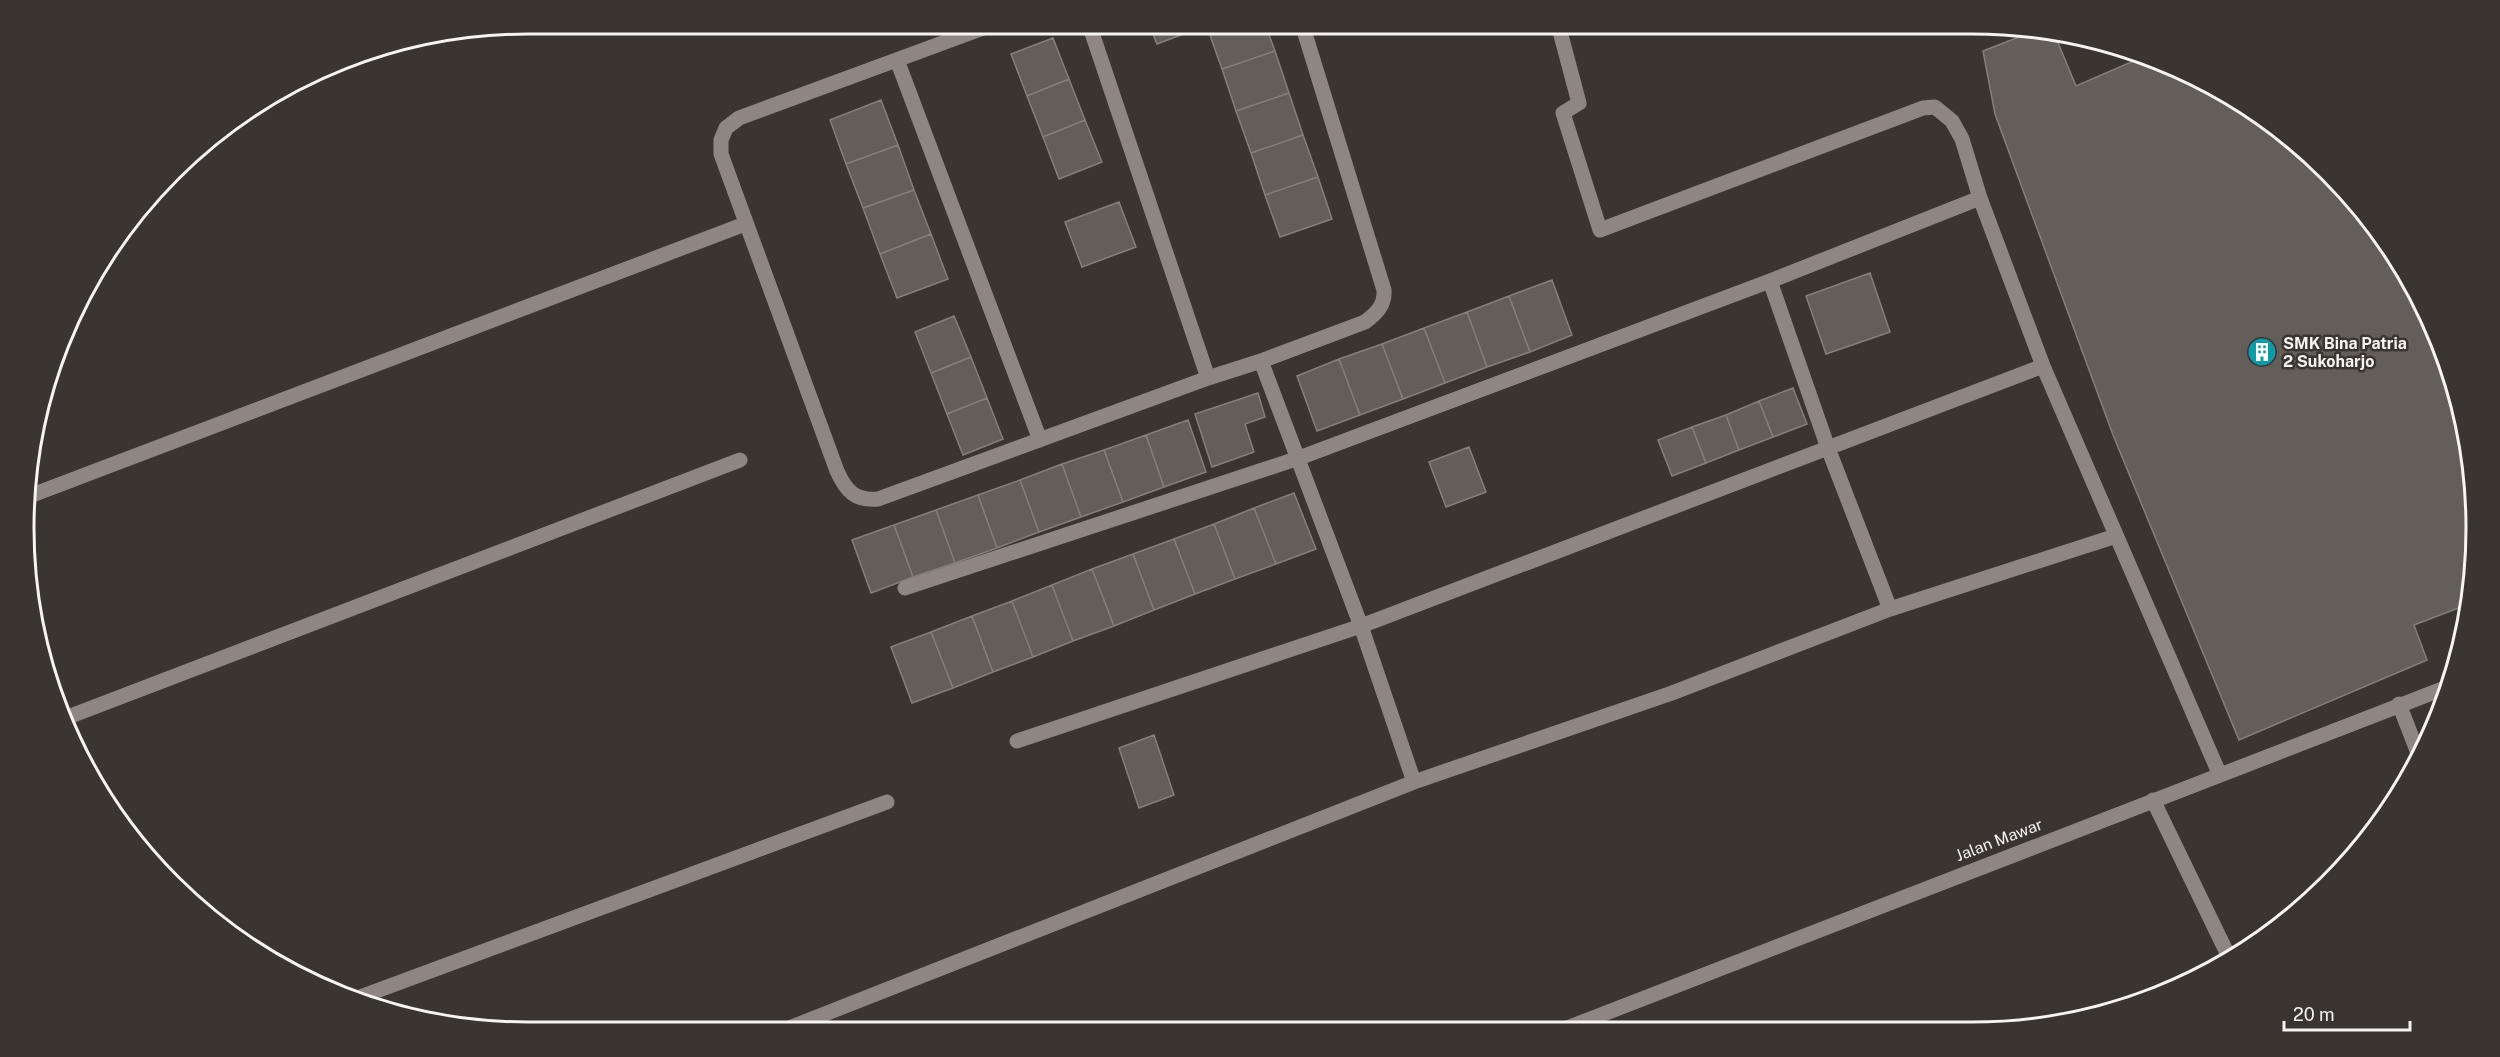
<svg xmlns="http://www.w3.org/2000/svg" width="2500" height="1057" font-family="'Public Sans',sans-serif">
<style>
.building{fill:#645e5a;stroke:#857f7b;stroke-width:1.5}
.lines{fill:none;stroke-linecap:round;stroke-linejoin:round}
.street{stroke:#8d8682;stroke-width:15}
.labels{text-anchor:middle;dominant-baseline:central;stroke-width:5;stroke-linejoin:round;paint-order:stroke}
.poi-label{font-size:16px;font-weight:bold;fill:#f7f3f1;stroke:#3a3531;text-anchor:start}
.street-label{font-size:16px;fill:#f7f3f1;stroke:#3a3531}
.rim{fill:none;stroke:#f7f3f1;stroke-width:3}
</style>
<rect width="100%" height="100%" fill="#3a3531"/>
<path class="building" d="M 1149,24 L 1191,24 L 1194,30 L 1157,44 Z
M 1216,24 L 1265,24 L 1275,51 L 1222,69 L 1207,27 Z
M 2029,33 L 2056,38 L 2076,86 L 2145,56 L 2224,92 L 2304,149 L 2372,222 L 2424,306 L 2459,398 L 2475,496 L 2469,604 L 2414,625 L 2427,660 L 2239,740 L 2113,435 L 1995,114 L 1983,51 Z
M 1053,38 L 1069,79 L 1027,96 L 1011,54 Z
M 1275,51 L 1289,93 L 1236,111 L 1222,69 Z
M 1069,79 L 1085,120 L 1043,137 L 1027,96 Z
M 1289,93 L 1303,135 L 1251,153 L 1236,111 Z
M 881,100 L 898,145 L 846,164 L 830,120 Z
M 1085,120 L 1102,162 L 1059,179 L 1043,137 Z
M 1303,135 L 1318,177 L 1265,195 L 1251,153 Z
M 898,145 L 914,190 L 863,208 L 846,164 Z
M 1318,177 L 1332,219 L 1280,237 L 1265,195 Z
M 914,190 L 931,234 L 880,254 L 863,208 Z
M 1119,202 L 1136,247 L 1082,267 L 1065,222 Z
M 931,234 L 948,279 L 897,298 L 880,254 Z
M 1870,273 L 1890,332 L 1826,354 L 1806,296 Z
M 1552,280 L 1572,335 L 1530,352 L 1509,296 Z
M 1509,296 L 1530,352 L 1487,367 L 1467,312 Z
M 1467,312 L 1487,367 L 1445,383 L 1424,328 Z
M 954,316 L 971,357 L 931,373 L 915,332 Z
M 1424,328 L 1445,383 L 1403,399 L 1382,344 Z
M 1382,344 L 1403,399 L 1360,415 L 1339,359 Z
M 971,357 L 987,398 L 947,414 L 931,373 Z
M 1339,359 L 1360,415 L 1317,431 L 1297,376 Z
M 1793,388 L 1807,424 L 1773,437 L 1759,401 Z
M 1258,393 L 1265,417 L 1245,424 L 1254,452 L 1212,467 L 1195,414 Z
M 987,398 L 1003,439 L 963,455 L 947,414 Z
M 1759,401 L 1773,437 L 1739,450 L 1726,415 Z
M 1726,415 L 1739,450 L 1706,463 L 1692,427 Z
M 1188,420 L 1206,472 L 1164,487 L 1146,435 Z
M 1692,427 L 1706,463 L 1672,476 L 1658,440 Z
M 1146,435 L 1164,487 L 1123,502 L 1104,450 Z
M 1469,447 L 1486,492 L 1446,507 L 1429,462 Z
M 1104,450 L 1123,502 L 1081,517 L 1062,464 Z
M 1062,464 L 1081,517 L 1039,532 L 1020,480 Z
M 1020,480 L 1039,532 L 997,548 L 978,495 Z
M 1294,493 L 1316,549 L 1276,564 L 1254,508 Z
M 978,495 L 997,548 L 955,563 L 936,510 Z
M 1254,508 L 1276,564 L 1235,579 L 1214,524 Z
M 936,510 L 955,563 L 913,577 L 894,525 Z
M 1214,524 L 1235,579 L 1195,594 L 1174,539 Z
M 894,525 L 913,577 L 871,593 L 852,540 Z
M 1174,539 L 1195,594 L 1154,610 L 1133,554 Z
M 1133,554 L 1154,610 L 1114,626 L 1092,569 Z
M 1092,569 L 1114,626 L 1073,641 L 1052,585 Z
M 1052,585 L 1073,641 L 1033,657 L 1012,601 Z
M 1012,601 L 1033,657 L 993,672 L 972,616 Z
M 972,616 L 993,672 L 953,688 L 931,632 Z
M 931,632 L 953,688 L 912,703 L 891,647 Z
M 1154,735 L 1174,795 L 1139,808 L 1119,748 Z"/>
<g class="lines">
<path class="street" d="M 994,24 L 739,118 L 726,128 L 721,140 L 721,154 L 837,471 C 846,491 855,501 878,499 L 1208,378 L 1261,361 L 1365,322 C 1377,313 1385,305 1384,290 L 1302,24
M 1089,24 L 1208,378
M 1558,24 L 1579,103 L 1563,113 L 1600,230 L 1923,108 L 1935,107 L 1952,121 L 1962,139 L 1980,198 L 2043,366 L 2219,773
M 897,60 L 1040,440
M 1770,281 L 1828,448 L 1890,609
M 1261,361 L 1361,626 L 1414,782
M 27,497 L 745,224
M 905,588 L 1299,458 L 1770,281 L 1980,198
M 2399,704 L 2418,753
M 68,717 L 740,460
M 1017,741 L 1361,626 L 2043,366
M 2153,800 L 2228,955
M 352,1000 L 887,802
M 1562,1030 L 2450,686
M 779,1032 L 1414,782 L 1672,693 L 1890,609 L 2116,536"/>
</g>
<defs>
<g id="building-disc" transform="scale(1.5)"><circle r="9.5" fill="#0f9aa8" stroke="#3a3531"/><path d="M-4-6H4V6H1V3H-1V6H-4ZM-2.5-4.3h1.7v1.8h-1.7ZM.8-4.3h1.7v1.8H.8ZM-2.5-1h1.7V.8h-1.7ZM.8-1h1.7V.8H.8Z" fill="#fff"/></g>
</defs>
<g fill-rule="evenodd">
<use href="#building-disc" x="2262" y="352"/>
</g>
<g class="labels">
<g class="poi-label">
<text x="2283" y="343">SMK Bina Patria<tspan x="2283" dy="18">2 Sukoharjo</tspan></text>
</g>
<g class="street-label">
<text transform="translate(1999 840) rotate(-21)">Jalan Mawar</text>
</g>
</g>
<path d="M0 0H2500V1057H0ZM528 34H1972A494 494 0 0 1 2466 528V528A494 494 0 0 1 1972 1022H528A494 494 0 0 1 34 528V528A494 494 0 0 1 528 34Z" fill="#3a3531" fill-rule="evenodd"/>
<path class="rim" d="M528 34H1972A494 494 0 0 1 2466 528V528A494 494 0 0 1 1972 1022H528A494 494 0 0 1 34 528V528A494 494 0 0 1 528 34Z"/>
<path d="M2284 1021v9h126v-9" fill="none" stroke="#f7f3f1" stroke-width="3"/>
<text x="2293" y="1021" font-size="18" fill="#f7f3f1" stroke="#3a3531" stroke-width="4.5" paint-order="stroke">20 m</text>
</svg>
